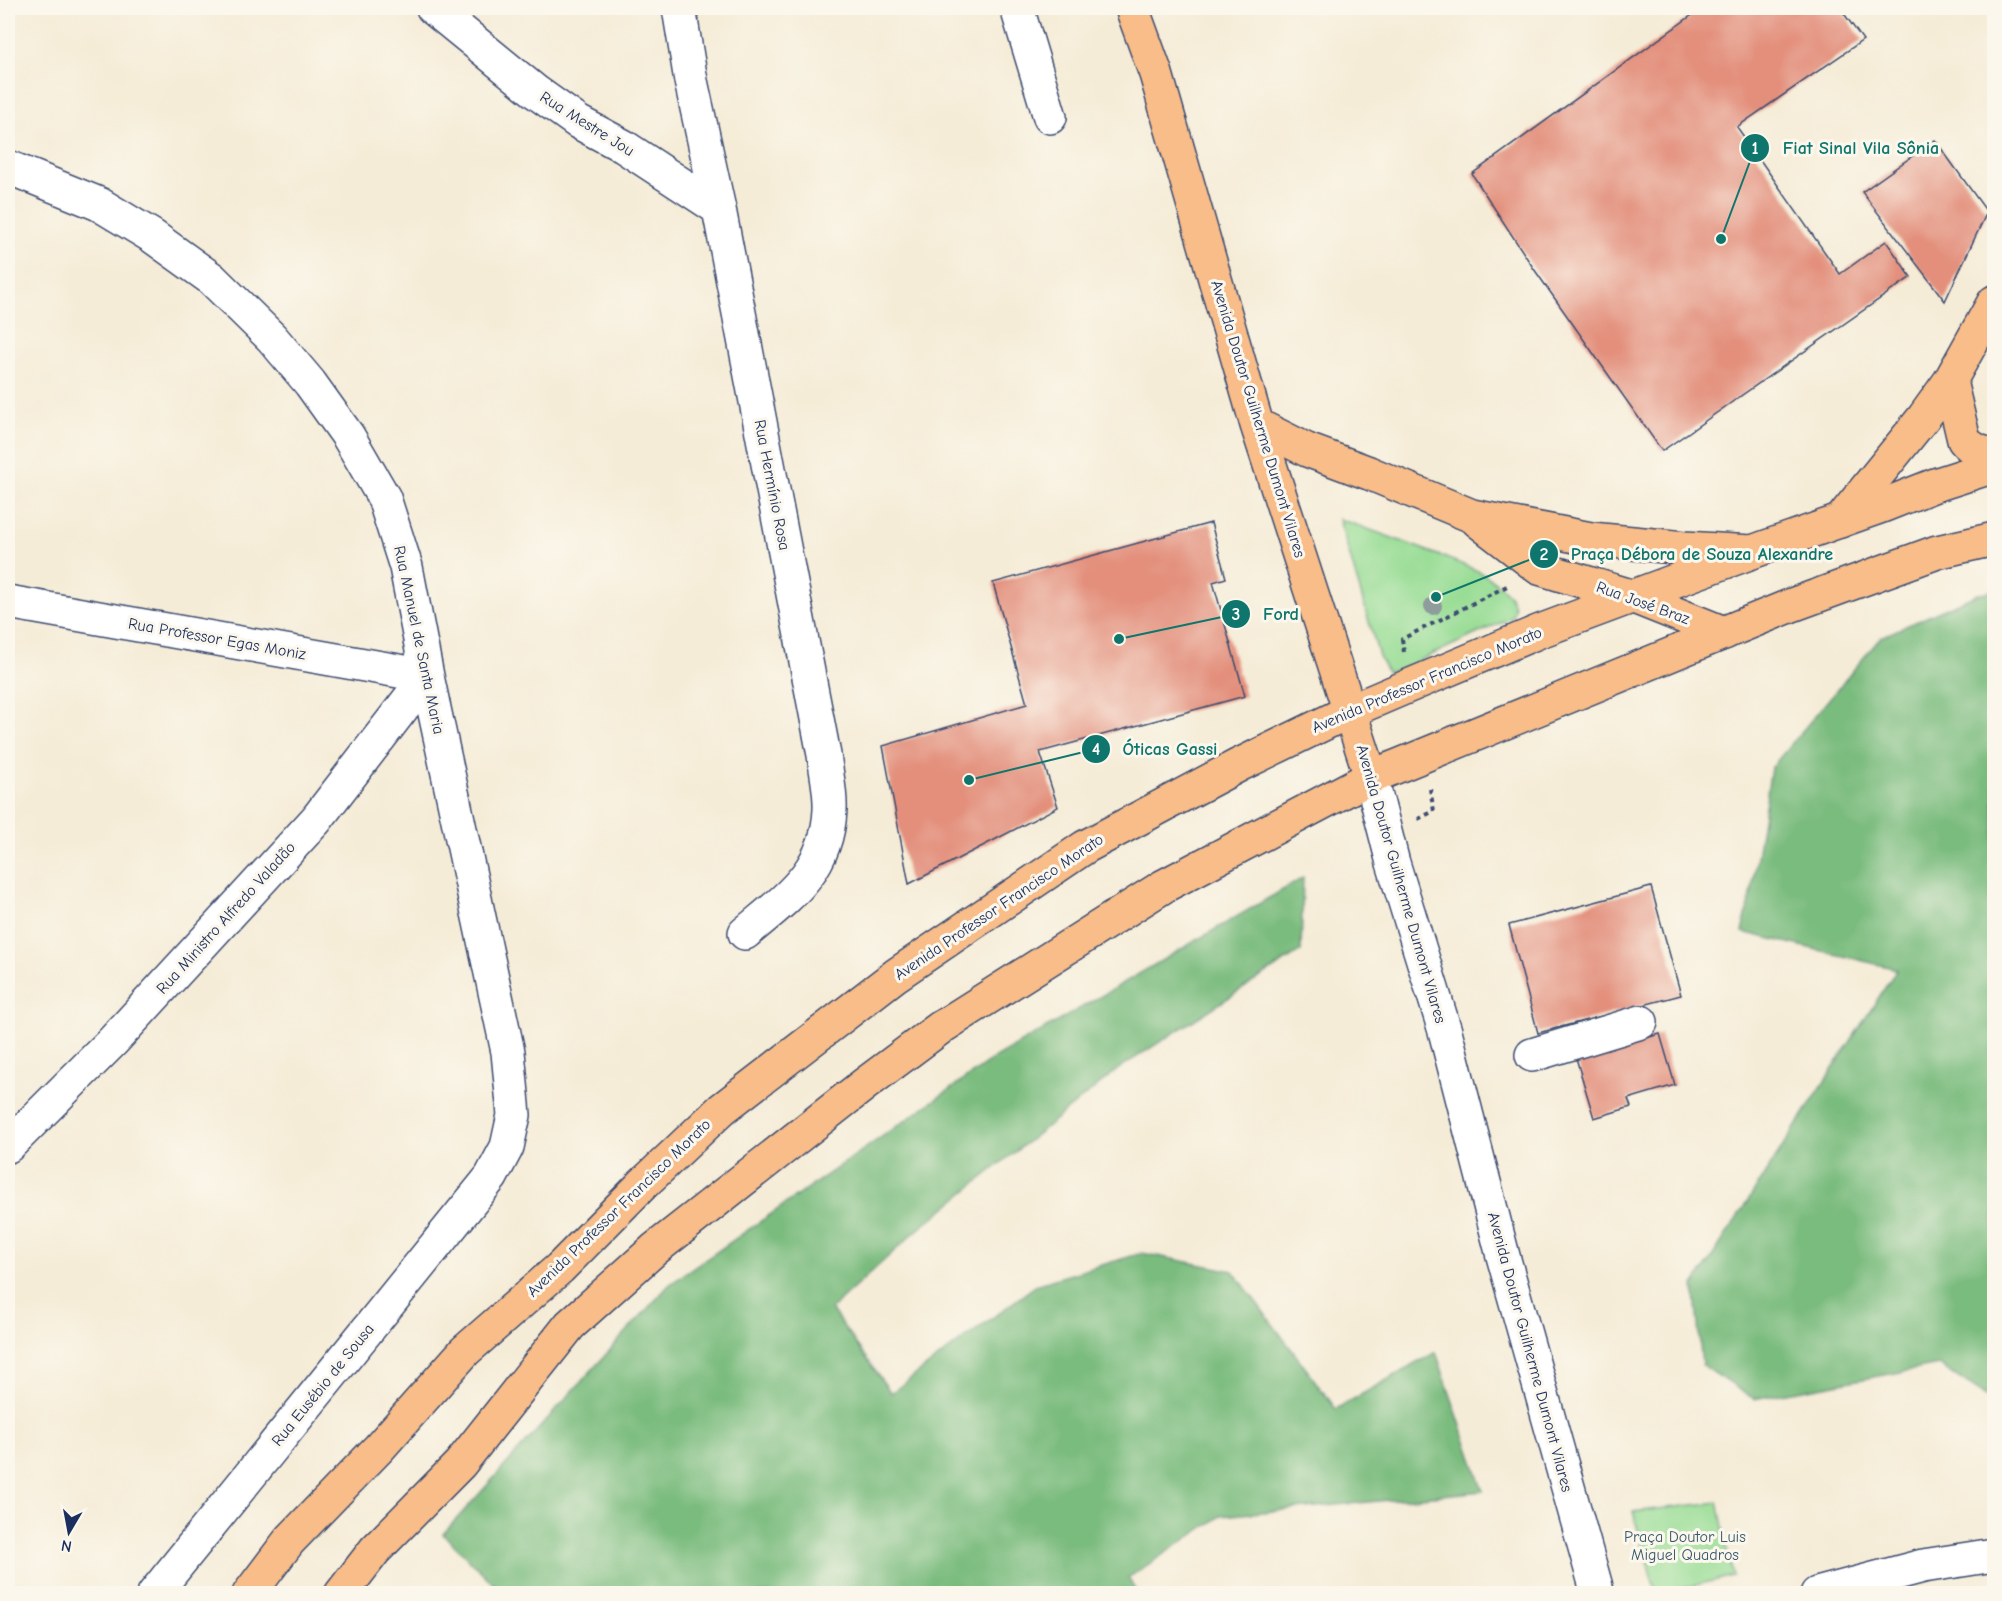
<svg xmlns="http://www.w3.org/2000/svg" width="2002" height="1601" font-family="'Comic Neue',sans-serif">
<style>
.green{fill:#99dd95;stroke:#5a867a;stroke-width:1.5}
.forest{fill:#7abc7e;stroke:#4a766e;stroke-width:1.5}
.building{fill:#e38f7c}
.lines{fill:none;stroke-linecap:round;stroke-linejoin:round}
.minor-casing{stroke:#3c4b70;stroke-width:36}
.major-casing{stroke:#3c4b70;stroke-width:36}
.highway-casing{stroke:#3c4b70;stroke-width:36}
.path{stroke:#3c4b70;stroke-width:4;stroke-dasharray:4.5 4.5;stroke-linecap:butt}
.minor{stroke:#fff;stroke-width:33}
.major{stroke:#f8bd89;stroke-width:33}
.highway{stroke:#f8bd89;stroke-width:33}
.tree{fill:#8e9c9c}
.labels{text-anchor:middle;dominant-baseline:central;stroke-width:6;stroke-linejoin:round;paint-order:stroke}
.street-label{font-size:16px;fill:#1b2f5e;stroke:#fbf7ec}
.park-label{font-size:16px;fill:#3a5a6c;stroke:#fbf7ec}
.leader{fill:none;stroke:#0f766e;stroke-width:2}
.callout-dot{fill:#0f766e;stroke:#fbf7ec;stroke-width:2}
.mark-label{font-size:18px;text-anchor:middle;font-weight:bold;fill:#fff}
.callout-label{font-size:18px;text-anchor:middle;font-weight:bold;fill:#0f766e;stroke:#fbf7ec;stroke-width:6;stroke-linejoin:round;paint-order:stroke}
</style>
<rect width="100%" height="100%" fill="#fbf7ec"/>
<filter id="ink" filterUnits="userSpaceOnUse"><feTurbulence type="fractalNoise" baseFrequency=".0167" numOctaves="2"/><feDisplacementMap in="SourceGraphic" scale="12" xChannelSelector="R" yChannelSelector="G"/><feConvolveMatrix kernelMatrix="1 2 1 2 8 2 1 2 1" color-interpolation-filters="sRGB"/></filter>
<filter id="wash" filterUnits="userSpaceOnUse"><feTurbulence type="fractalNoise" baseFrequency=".008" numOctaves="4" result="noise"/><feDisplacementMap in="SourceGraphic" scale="24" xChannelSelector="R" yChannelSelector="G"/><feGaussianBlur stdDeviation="1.35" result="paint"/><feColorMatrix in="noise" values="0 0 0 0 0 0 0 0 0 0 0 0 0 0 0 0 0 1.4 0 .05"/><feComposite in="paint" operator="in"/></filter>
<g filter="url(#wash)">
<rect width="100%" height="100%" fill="#f5ecd7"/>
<path class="green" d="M 1339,519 C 1374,531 1409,544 1443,557 C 1456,562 1470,567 1482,573 C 1496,582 1523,600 1511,618 L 1401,669 L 1387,672 L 1379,656 Z
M 1718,1502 L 1733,1576 L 1663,1593 L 1656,1593 L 1633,1512 Z"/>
<path class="forest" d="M 1994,590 L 1994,1401 L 1939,1365 L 1754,1399 L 1702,1365 L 1694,1285 L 1897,969 L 1742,932 L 1751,895 L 1771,768 L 1881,637 L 1978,594 Z
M 1303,878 L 1301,951 L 1121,1067 L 915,1232 L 831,1309 L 891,1393 L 1038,1284 L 1142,1253 L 1233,1271 L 1336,1409 L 1436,1352 L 1483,1491 L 1221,1516 L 1128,1578 L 1138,1594 L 503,1593 L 443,1534 L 669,1285 L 995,1058 Z"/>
<g id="blocks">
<path class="building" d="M 1702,8 L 1840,8 L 1863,40 L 1737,127 L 1840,274 L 1886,241 L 1911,277 L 1662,451 L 1534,269 L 1472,174 Z
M 1935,140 L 1987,212 L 1945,301 L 1862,192 Z
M 1211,523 L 1226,578 L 1213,582 L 1245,696 L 1040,752 L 1058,807 L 909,884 L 883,746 L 1027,704 L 993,583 Z
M 1651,887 L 1681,995 L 1538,1033 L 1509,925 Z
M 1660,1034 L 1675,1085 L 1628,1099 L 1631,1107 L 1594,1118 L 1576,1058 Z"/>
</g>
</g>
<g filter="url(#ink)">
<use href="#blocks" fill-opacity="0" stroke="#3c4b70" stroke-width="1.5"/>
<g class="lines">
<g class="minor-casing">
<path id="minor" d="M 433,8 L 536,92 L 578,122 L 623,146 L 719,209
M 679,8 L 691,81 L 719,209 L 824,755 C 826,772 831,792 830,810 C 827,871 788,897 745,933
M 1017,8 L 1050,117
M 8,167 L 99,204 L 152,236 L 212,279 L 272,338 L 310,383 L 348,436 L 384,498 L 406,567 L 427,676 L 508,1052 L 514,1115 L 507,1147 L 491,1177 L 154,1594
M 8,602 L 427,676 L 316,820 L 113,1041 L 8,1146
M 1371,777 L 1393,863 L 1445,1031 L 1503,1256 L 1598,1594
M 1532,1055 L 1641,1022
M 1817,1594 L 1923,1566 L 1994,1555"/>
</g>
<g class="major-casing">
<path id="major" d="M 1132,8 L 1156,74 L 1257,425 L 1371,777
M 1950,381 L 1964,440 C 1972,450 1982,453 1994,455
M 1257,425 L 1307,450 L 1369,473 L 1472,516 L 1591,539 L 1685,548 L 1752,552
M 1478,521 L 1539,568 L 1634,597 L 1724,633
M 1840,521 L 1924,417 L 1950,381 L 1994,302"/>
</g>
<g class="highway-casing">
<path id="highway" d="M 249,1594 L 289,1541 L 379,1448 L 465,1351 L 560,1268 L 642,1185 L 722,1109 L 896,975 L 1085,847 L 1239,765 L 1350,711 L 1411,685 L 1540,631 L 1752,552 L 1882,506 L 1935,485 L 1994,466
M 341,1594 L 375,1550 L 460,1464 L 570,1325 L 655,1249 L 865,1084 L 940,1028 L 1164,886 L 1371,777 L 1792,605 L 1937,552 L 1994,539"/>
</g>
<path class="path" d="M 1404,652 L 1402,639 L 1507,586
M 1418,819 L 1434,811 L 1430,789"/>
<use href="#minor" class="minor"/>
<use href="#major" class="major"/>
<use href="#highway" class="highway"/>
</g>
<circle class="tree" cx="1433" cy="606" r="9"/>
</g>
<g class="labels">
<g class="street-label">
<text transform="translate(587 124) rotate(32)">Rua Mestre Jou</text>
<text transform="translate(1258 419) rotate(73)">Avenida Doutor Guilherme Dumont Vilares</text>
<text transform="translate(772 485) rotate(79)">Rua Hermínio Rosa</text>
<text transform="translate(1643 603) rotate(20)">Rua José Braz</text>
<text transform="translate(217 639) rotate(10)">Rua Professor Egas Moniz</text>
<text transform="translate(419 640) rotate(78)">Rua Manuel de Santa Maria</text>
<text transform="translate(1427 680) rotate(-23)">Avenida Professor Francisco Morato</text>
<text transform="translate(1401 884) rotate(74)">Avenida Doutor Guilherme Dumont Vilares</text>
<text transform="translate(999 907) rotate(-34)">Avenida Professor Francisco Morato</text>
<text transform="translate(226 918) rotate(-48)">Rua Ministro Alfredo Valadão</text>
<text transform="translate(619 1208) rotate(-44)">Avenida Professor Francisco Morato</text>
<text transform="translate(1530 1352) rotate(75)">Avenida Doutor Guilherme Dumont Vilares</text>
<text transform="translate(323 1385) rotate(-51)">Rua Eusébio de Sousa</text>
</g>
<g class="park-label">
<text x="1685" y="1537">Praça Doutor Luis<tspan x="1685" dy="18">Miguel Quadros</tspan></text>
</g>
</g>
<path class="leader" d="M1721 239L1755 148M1436 597L1544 554M1119 639L1236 614M969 780L1096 749"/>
<g class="callout-dot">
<circle cx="1721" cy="239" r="6"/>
<circle cx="1436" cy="597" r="6"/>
<circle cx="1119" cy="639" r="6"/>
<circle cx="969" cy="780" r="6"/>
<circle cx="1755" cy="148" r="15"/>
<circle cx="1544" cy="554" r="15"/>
<circle cx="1236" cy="614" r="15"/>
<circle cx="1096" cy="749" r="15"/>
</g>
<g class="mark-label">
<text x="1755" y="154">1</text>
<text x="1544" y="560">2</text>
<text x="1236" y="620">3</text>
<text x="1096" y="755">4</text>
</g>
<g class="callout-label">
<text x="1861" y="154">Fiat Sinal Vila Sônia</text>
<text x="1702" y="560">Praça Débora de Souza Alexandre</text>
<text x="1281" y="620">Ford</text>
<text x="1170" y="755">Óticas Gassi</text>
</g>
<rect width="2002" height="1601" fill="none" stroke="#fbf7ec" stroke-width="30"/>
<g transform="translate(69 1532) rotate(190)" stroke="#fbf7ec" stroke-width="4.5" paint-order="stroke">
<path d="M0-4.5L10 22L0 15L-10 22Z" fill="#1b2f5e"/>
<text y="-9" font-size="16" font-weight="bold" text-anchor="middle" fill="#1b2f5e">N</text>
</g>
</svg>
